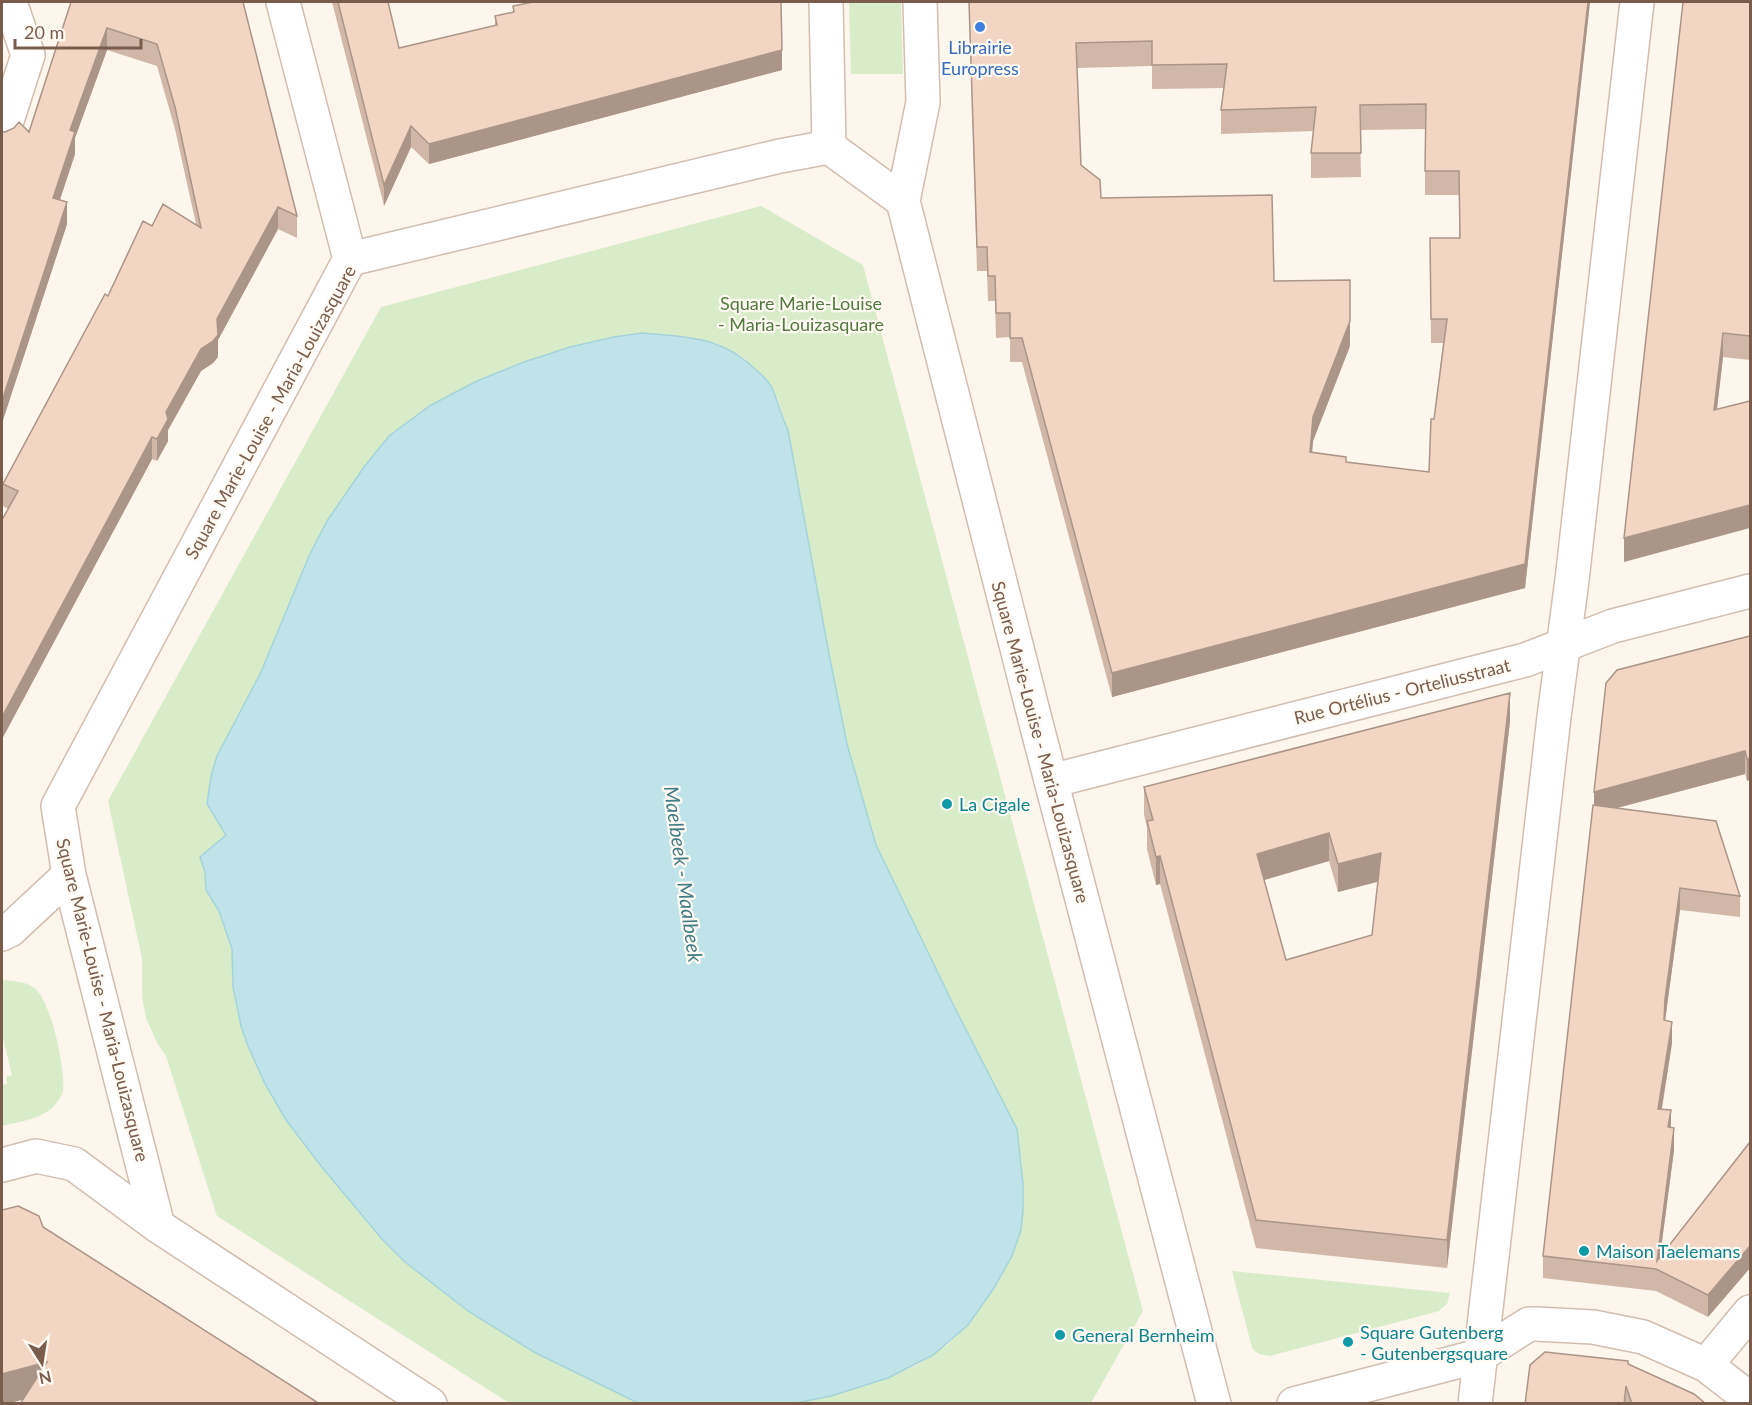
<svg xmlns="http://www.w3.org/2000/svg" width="1752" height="1405" font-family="Lato,sans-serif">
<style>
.green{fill:#d8ecc9}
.water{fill:#bfe3e8;stroke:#a5d3da;stroke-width:1.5}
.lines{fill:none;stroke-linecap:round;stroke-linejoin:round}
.minor-casing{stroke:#d1beb0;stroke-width:36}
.tertiary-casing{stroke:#d1beb0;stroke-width:36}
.minor{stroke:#fff;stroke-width:33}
.tertiary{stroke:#fff;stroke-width:33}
.wall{fill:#d1b7a8;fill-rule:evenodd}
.shaded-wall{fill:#aa9588}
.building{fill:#f3d5c3;stroke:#aa9588;stroke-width:1.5;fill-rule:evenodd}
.shop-dot{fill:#3f7fe0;stroke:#fffaf3;stroke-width:2}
.culture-dot{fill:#0f9aa8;stroke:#fffaf3;stroke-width:2}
.labels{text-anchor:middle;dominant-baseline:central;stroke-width:4.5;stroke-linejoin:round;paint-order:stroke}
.shop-label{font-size:18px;fill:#366cbe;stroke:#fffaf3}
.park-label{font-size:18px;fill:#537a41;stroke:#fffaf3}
.street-label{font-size:18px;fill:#7a5c4d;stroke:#fffaf3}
.culture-label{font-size:18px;fill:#0d838f;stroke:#fffaf3;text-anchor:start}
.water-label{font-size:20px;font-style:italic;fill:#437c86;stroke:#fffaf3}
</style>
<rect width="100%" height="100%" fill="#fdf6ec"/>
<path class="green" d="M 849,2 L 901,2 L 903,74 L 851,74 Z
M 761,206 L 863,265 L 1143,1311 L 1091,1403 L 796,1403 L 831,1396 L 888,1378 L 917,1365 L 947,1345 L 968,1325 L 994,1288 L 1012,1256 L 1021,1230 L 1023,1211 L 1023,1184 L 1017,1129 L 899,896 L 876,845 L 869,821 L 847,744 L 829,654 L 788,430 L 778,400 L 767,380 L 743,357 L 716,343 L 642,333 L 614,337 L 570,347 L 524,362 L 477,381 L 431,405 L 389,436 L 364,467 L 327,521 L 309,556 L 261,672 L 211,776 L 207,804 L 226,835 L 200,857 L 205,872 L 206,890 L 219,911 L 232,949 L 233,987 L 241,1026 L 248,1046 L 265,1084 L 286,1120 L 321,1166 L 468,1311 L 534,1352 L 638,1403 L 509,1403 L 217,1216 L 166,1056 L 157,1043 L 146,1018 L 142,997 L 142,959 L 108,801 L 381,307 Z
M 2,980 C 12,981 24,981 33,987 C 51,998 66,1071 63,1091 C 62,1096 57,1103 53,1107 C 41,1119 18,1122 2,1126 L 2,1085 L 7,1084 L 6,1077 L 12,1075 L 2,1034 Z
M 1232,1271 L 1450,1293 L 1447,1304 L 1439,1311 L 1270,1356 C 1262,1355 1257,1354 1252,1348 Z"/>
<path class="water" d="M 642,333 C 685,336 722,337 755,369 C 761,374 767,379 771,386 C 778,400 781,416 788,430 L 829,654 L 847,744 L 876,845 L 955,1008 L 1017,1129 L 1023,1184 L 1023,1211 L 1021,1230 L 1012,1256 L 994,1288 L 968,1325 L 933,1355 L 888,1378 L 831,1396 L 796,1403 L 638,1403 L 534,1352 L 468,1311 L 405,1262 L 381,1238 L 321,1166 L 286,1120 L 265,1084 L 248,1046 L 241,1026 L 233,987 L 232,949 L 219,911 L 206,890 L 205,872 L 200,857 L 226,835 L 207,804 L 211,776 L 217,756 L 261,672 L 309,556 L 327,521 L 364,467 L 389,436 L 431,405 L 477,381 L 524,362 L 570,347 L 614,337 Z"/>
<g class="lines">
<g class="minor-casing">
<path id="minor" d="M 283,2 L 350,259
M 2,136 L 28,55 L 10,2
M 1051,781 L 1525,660 L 1613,626 L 1750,591
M 2,934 L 10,930 L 69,875
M 2,1165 L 36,1156 L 74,1164 L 158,1226 L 430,1404
M 158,1226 L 69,875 L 58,806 L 350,259 L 780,156 L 829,147
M 1706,1365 L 1750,1312
M 1294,1404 L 1479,1356 L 1529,1324 L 1536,1324 L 1593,1327 L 1643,1337 L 1706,1365 L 1750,1399
M 1475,1404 L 1554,717 L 1572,580 L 1637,2"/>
</g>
<g class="tertiary-casing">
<path id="tertiary" d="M 826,2 L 829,147 L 903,201 L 1037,727 L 1214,1404
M 903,201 L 923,102 L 920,2"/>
</g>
<use href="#minor" class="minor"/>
<use href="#tertiary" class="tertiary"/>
</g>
<path class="wall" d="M 71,2 L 243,2 L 297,216 L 297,238 L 278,229 L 218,340 L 218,357 L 213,363 L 201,371 L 168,430 L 168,441 L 157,461 L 152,459 L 2,739 L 2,520 L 8,509 L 3,506 L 3,484 L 108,296 L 152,226 L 196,224 L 175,129 L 157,66 L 107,50 L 75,138 L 75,154 L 60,200 L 67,224 L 2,423 L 2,132 L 29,132 Z
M 332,2 L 388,2 L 399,48 L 495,26 L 495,16 L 513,12 L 513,6 L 782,70 L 429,164 L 411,147 L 384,206 Z
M 969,2 L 1590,2 L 1525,588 L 1112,697 L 1022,362 L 1010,362 L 1010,337 L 996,338 L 995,301 L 988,301 L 987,271 L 977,271 ZM 1152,66 L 1152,89 L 1224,88 L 1221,110 L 1221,134 L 1314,131 L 1311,153 L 1311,178 L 1361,177 L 1360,130 L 1425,129 L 1425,195 L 1459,195 L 1459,238 L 1430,238 L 1431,343 L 1443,343 L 1434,419 L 1429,472 L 1346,462 L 1312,452 L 1313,441 L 1350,346 L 1274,281 L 1101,198 L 1081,165 L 1077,68 Z
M 1750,2 L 1750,360 L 1723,357 L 1717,409 L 1624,562 Z
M 1750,636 L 1747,781 L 1745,774 L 1617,808 L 1740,896 L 1740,917 L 1680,910 L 1665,1021 L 1672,1043 L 1662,1109 L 1671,1128 L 1674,1150 L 1660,1257 L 1750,1142 L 1750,1268 L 1708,1317 L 1656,1291 L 1543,1278 L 1543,1256 L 1594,805 Z
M 1510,721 L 1447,1268 L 1256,1248 L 1160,884 L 1156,885 L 1147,849 L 1147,827 L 1144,815 L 1144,787 ZM 1329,861 L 1338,892 L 1378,881 L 1372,935 L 1286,960 L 1264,880 Z
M 1628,1364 L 1706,1404 L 1525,1404 Z"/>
<path class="shaded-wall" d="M 1588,2 L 1590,2 L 1525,588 L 1112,697 L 1112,673 L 1525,564 Z
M 107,28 L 107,50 L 75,138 L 75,154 L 53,220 L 53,198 L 70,130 Z
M 782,50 L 782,70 L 429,164 L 429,144 Z
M 411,126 L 411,147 L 384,206 L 384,185 Z
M 67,202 L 67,224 L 2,423 L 2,401 Z
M 278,207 L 278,229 L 218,340 L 218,357 L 213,363 L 201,371 L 168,430 L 168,441 L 157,461 L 157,439 L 166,412 Z
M 1350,321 L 1350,346 L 1313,441 L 1310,477 L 1310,452 L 1313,417 Z
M 1723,333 L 1723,357 L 1714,434 L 1714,410 Z
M 152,437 L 152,459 L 2,739 L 2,717 Z
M 1750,505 L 1750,528 L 1624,562 L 1624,538 Z
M 1510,693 L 1510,721 L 1447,1268 L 1447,1240 Z
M 1745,751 L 1745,774 L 1594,814 L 1594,792 Z
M 1750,758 L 1750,780 L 1747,781 L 1747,759 Z
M 1329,833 L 1329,861 L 1257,882 L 1257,854 Z
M 1381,853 L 1381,881 L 1338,892 L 1338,864 Z
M 1160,856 L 1160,884 L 1156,885 L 1156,857 Z
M 1680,888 L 1680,910 L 1665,1021 L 1664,1042 L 1665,999 Z
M 1672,1022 L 1672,1043 L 1658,1131 L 1658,1109 Z
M 1671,1110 L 1671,1132 L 1668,1127 Z
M 1674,1128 L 1674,1150 L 1658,1271 L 1657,1261 Z
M 1750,1246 L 1750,1268 L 1708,1317 L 1708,1295 Z
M 47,1362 L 47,1393 L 7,1404 L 2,1404 L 2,1374 Z"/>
<path class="building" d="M 71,2 L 243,2 L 297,216 L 278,207 L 217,319 L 218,335 L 213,341 L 201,349 L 166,412 L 168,419 L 157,439 L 152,437 L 2,717 L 2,520 L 18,491 L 3,484 L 105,294 L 108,296 L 143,221 L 152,226 L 163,204 L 201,228 L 175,107 L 157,44 L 107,28 L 70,130 L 75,132 L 53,198 L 67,202 L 2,401 L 2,132 L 5,132 L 14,128 L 19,122 L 29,132 Z
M 338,2 L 388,2 L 399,48 L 497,25 L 495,16 L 514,12 L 513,6 L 533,2 L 781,2 L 782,50 L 429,144 L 411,126 L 384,185 Z
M 969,2 L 1588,2 L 1525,564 L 1112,673 L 1022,338 L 1010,338 L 1010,313 L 996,313 L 995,276 L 988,276 L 987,247 L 977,247 ZM 1152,41 L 1152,65 L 1227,64 L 1221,110 L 1316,107 L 1311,153 L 1361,153 L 1360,105 L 1426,104 L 1425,171 L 1459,171 L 1460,238 L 1430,238 L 1431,319 L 1447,319 L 1434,419 L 1431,419 L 1429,472 L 1346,462 L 1346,457 L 1310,452 L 1313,417 L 1350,321 L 1350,280 L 1274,281 L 1272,195 L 1101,198 L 1100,180 L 1081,165 L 1076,43 Z
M 1683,2 L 1750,2 L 1750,336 L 1723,333 L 1714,410 L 1750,401 L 1750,505 L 1624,538 Z
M 1750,636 L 1750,758 L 1747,759 L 1745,751 L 1594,792 L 1606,683 L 1617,670 Z
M 1510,693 L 1447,1240 L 1256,1220 L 1160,856 L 1156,857 L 1147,821 L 1153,820 L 1144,787 ZM 1329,833 L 1338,864 L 1381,853 L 1372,935 L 1286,960 L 1257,854 Z
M 1593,805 L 1716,821 L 1740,896 L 1680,888 L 1665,999 L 1664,1020 L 1672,1022 L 1658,1109 L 1671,1110 L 1668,1127 L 1674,1128 L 1657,1261 L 1750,1142 L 1750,1246 L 1708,1295 L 1656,1269 L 1543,1256 Z
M 18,1206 L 39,1216 L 43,1227 L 320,1404 L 20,1404 L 47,1362 L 2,1374 L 2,1210 Z
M 1545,1352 L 1628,1361 L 1628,1364 L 1694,1394 L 1706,1404 L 1632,1404 L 1626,1386 L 1624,1404 L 1525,1404 L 1530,1365 Z"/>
<circle class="shop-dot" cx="980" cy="27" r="6"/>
<g class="culture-dot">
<circle cx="947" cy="804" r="6"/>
<circle cx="1584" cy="1251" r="6"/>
<circle cx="1060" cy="1335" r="6"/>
<circle cx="1348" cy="1342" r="6"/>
</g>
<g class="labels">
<g class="shop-label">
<text x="980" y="47">Librairie<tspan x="980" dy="21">Europress</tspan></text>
</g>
<g class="park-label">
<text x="801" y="303">Square Marie-Louise<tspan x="801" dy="21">- Maria-Louizasquare</tspan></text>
</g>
<g class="street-label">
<text transform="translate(270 412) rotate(-61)">Square Marie-Louise - Maria-Louizasquare</text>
<text transform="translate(1402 691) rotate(-14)">Rue Ortélius - Orteliusstraat</text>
<text transform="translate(1041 742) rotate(75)">Square Marie-Louise - Maria-Louizasquare</text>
<text transform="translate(103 1000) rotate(76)">Square Marie-Louise - Maria-Louizasquare</text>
</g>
<g class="culture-label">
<text x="959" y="804">La Cigale</text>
<text x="1596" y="1251">Maison Taelemans</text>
<text x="1360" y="1332">Square Gutenberg<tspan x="1360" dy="21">- Gutenbergsquare</tspan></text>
<text x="1072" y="1335">General Bernheim</text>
</g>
<g class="water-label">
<text transform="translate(684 874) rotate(82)">Maelbeek - Maalbeek</text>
</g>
</g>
<rect width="1752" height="1405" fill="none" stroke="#7a5c4d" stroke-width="6"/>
<g transform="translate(42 1363) rotate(168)" stroke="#fffaf3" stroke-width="4.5" paint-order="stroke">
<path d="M0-4.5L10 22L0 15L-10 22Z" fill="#7a5c4d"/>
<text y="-9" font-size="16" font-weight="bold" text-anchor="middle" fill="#7a5c4d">N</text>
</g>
<path d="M15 39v9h126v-9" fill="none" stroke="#7a5c4d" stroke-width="3"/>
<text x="24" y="39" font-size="18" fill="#7a5c4d" stroke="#fffaf3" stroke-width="4.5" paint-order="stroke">20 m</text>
</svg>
